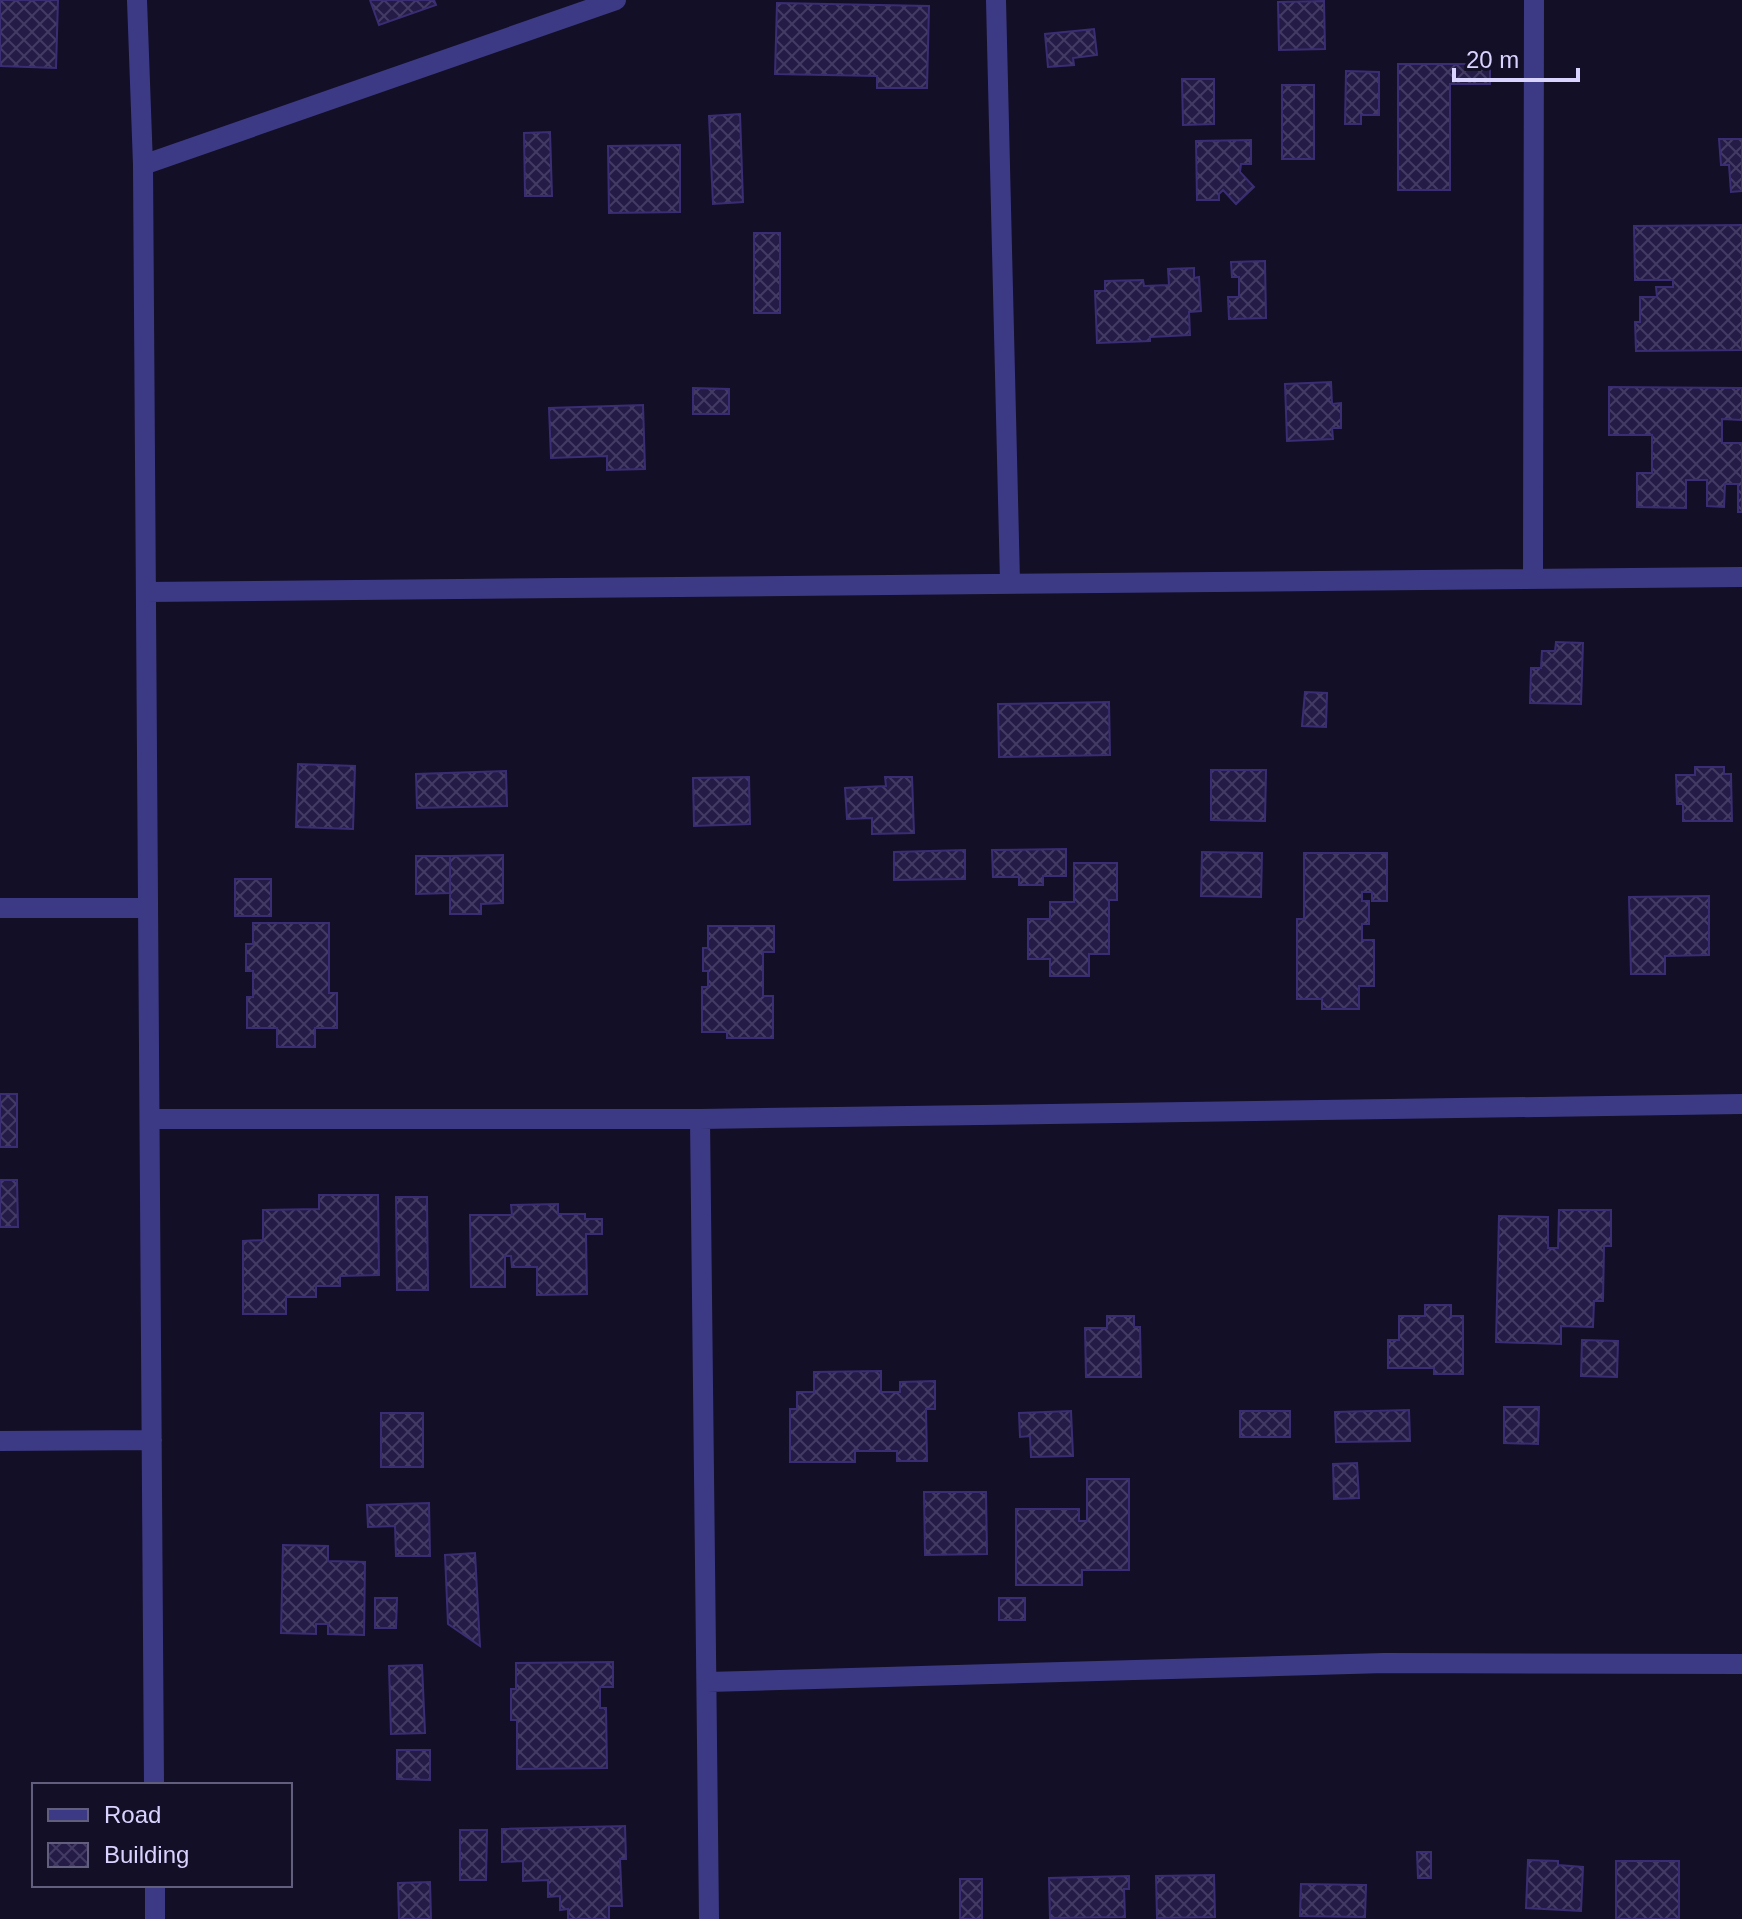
<svg xmlns="http://www.w3.org/2000/svg" width="1742" height="1919" font-family="Helvetica,sans-serif">
<style>
.building{fill:url(#building-cross-hatch);stroke:#3b2d73;stroke-width:2}
.lines{fill:none;stroke-linecap:round;stroke-linejoin:round}
.street{stroke:#3d3a85;stroke-width:20}
</style>
<defs>
<pattern id="building-cross-hatch" width="8" height="8" patternUnits="userSpaceOnUse" patternTransform="scale(2)"><rect width="8" height="8" fill="#241b47"/><path d="M0 0l8 8M0 8l8-8" fill="none" stroke="#433b63"/></pattern>
</defs>
<rect width="100%" height="100%" fill="#130f26"/>
<path class="building" d="M 0,0 L 58,0 L 56,68 L 0,66 Z
M 370,0 L 434,0 L 436,5 L 379,25 Z
M 1324,1 L 1325,49 L 1279,50 L 1278,2 Z
M 777,3 L 929,6 L 927,88 L 877,88 L 877,76 L 775,74 Z
M 1094,29 L 1097,55 L 1073,58 L 1074,65 L 1048,67 L 1045,34 Z
M 1398,64 L 1490,64 L 1490,84 L 1450,84 L 1450,190 L 1398,190 Z
M 1346,71 L 1379,72 L 1379,115 L 1361,115 L 1361,124 L 1345,124 Z
M 1182,79 L 1214,79 L 1214,124 L 1183,125 Z
M 1282,85 L 1314,85 L 1314,159 L 1282,159 Z
M 740,114 L 743,202 L 713,204 L 709,116 Z
M 550,132 L 552,196 L 525,196 L 524,133 Z
M 1719,139 L 1742,139 L 1742,191 L 1731,192 L 1729,165 L 1721,165 Z
M 1251,140 L 1251,164 L 1241,164 L 1240,172 L 1254,187 L 1236,204 L 1223,190 L 1219,194 L 1219,200 L 1197,200 L 1196,141 Z
M 680,145 L 680,212 L 609,213 L 608,146 Z
M 1742,225 L 1742,350 L 1636,351 L 1635,322 L 1640,322 L 1640,297 L 1657,297 L 1656,287 L 1673,287 L 1673,280 L 1635,280 L 1634,226 Z
M 754,233 L 780,233 L 780,313 L 754,313 Z
M 1265,261 L 1266,318 L 1229,319 L 1228,297 L 1239,297 L 1239,277 L 1232,277 L 1231,262 Z
M 1194,268 L 1194,278 L 1199,277 L 1201,311 L 1189,312 L 1190,335 L 1150,337 L 1150,341 L 1097,343 L 1095,291 L 1105,291 L 1105,281 L 1143,280 L 1144,286 L 1169,285 L 1168,269 Z
M 1331,382 L 1332,404 L 1341,403 L 1341,428 L 1332,428 L 1333,439 L 1287,441 L 1285,384 Z
M 1609,387 L 1742,388 L 1742,420 L 1722,419 L 1722,443 L 1742,443 L 1742,512 L 1738,512 L 1738,484 L 1725,484 L 1724,507 L 1707,506 L 1707,480 L 1686,480 L 1686,508 L 1637,507 L 1637,473 L 1652,473 L 1652,435 L 1609,435 Z
M 693,388 L 729,389 L 729,414 L 693,414 Z
M 643,405 L 645,469 L 607,470 L 607,456 L 551,458 L 549,408 Z
M 1556,642 L 1583,643 L 1581,704 L 1530,703 L 1531,668 L 1541,668 L 1542,651 L 1555,651 Z
M 1305,692 L 1327,693 L 1326,727 L 1302,726 Z
M 1109,702 L 1110,755 L 999,757 L 998,704 Z
M 298,764 L 355,766 L 353,829 L 296,827 Z
M 1695,767 L 1724,767 L 1724,774 L 1731,774 L 1732,821 L 1683,821 L 1683,804 L 1677,804 L 1676,775 L 1695,775 Z
M 1211,770 L 1266,770 L 1265,821 L 1211,820 Z
M 506,771 L 507,806 L 417,808 L 416,774 Z
M 749,777 L 750,824 L 694,826 L 693,778 Z
M 885,777 L 912,777 L 914,833 L 872,834 L 872,818 L 847,819 L 845,788 L 886,786 Z
M 1066,849 L 1066,876 L 1043,876 L 1043,885 L 1019,885 L 1019,877 L 993,877 L 992,850 Z
M 965,850 L 965,879 L 894,880 L 894,852 Z
M 1202,852 L 1262,853 L 1261,897 L 1201,896 Z
M 1304,853 L 1387,853 L 1387,901 L 1372,901 L 1372,892 L 1362,892 L 1362,901 L 1369,901 L 1369,924 L 1362,924 L 1362,940 L 1374,940 L 1374,986 L 1359,986 L 1359,1009 L 1322,1009 L 1322,999 L 1297,999 L 1297,919 L 1304,919 Z
M 503,855 L 503,903 L 481,904 L 481,914 L 450,914 L 450,856 Z
M 416,856 L 450,856 L 450,893 L 416,894 Z
M 1074,863 L 1117,863 L 1117,900 L 1109,900 L 1109,954 L 1089,954 L 1089,976 L 1050,976 L 1050,959 L 1028,959 L 1028,919 L 1050,919 L 1050,902 L 1074,902 Z
M 235,879 L 271,879 L 271,916 L 235,916 Z
M 1709,896 L 1709,955 L 1665,956 L 1665,974 L 1631,974 L 1629,897 Z
M 253,923 L 329,923 L 329,993 L 337,993 L 337,1028 L 315,1028 L 315,1047 L 277,1047 L 277,1028 L 247,1028 L 247,997 L 253,997 L 253,971 L 246,971 L 246,944 L 253,944 Z
M 708,926 L 774,926 L 774,952 L 763,952 L 763,996 L 773,996 L 773,1038 L 727,1038 L 727,1032 L 702,1032 L 702,987 L 708,987 L 708,971 L 703,971 L 703,948 L 708,948 Z
M 0,1094 L 17,1094 L 17,1147 L 0,1147 Z
M 0,1180 L 17,1180 L 18,1227 L 0,1227 Z
M 319,1195 L 378,1195 L 379,1275 L 340,1276 L 340,1286 L 316,1286 L 316,1297 L 286,1297 L 286,1314 L 243,1314 L 243,1241 L 263,1240 L 263,1210 L 319,1209 Z
M 396,1197 L 427,1197 L 428,1290 L 397,1290 Z
M 558,1204 L 558,1214 L 585,1214 L 585,1219 L 602,1219 L 602,1234 L 586,1234 L 587,1294 L 537,1295 L 537,1267 L 512,1267 L 511,1256 L 505,1256 L 505,1287 L 471,1287 L 470,1215 L 512,1215 L 511,1205 Z
M 1559,1210 L 1611,1210 L 1611,1246 L 1604,1246 L 1603,1301 L 1594,1301 L 1593,1327 L 1561,1326 L 1561,1344 L 1496,1342 L 1499,1216 L 1548,1217 L 1548,1248 L 1558,1248 Z
M 1425,1305 L 1451,1305 L 1451,1316 L 1463,1316 L 1463,1374 L 1434,1374 L 1434,1368 L 1388,1368 L 1388,1340 L 1399,1340 L 1399,1316 L 1425,1316 Z
M 1107,1316 L 1134,1316 L 1134,1327 L 1140,1327 L 1141,1377 L 1086,1377 L 1085,1328 L 1107,1328 Z
M 1582,1340 L 1618,1341 L 1617,1377 L 1581,1376 Z
M 881,1371 L 881,1392 L 900,1392 L 900,1382 L 935,1381 L 935,1409 L 926,1409 L 927,1461 L 897,1461 L 897,1451 L 855,1451 L 855,1462 L 790,1462 L 790,1409 L 797,1409 L 797,1392 L 814,1392 L 814,1372 Z
M 1504,1407 L 1539,1407 L 1538,1444 L 1504,1443 Z
M 1409,1410 L 1410,1441 L 1336,1442 L 1335,1412 Z
M 1071,1411 L 1073,1456 L 1031,1457 L 1030,1436 L 1020,1437 L 1019,1413 Z
M 1240,1411 L 1290,1411 L 1290,1437 L 1240,1437 Z
M 381,1413 L 423,1413 L 423,1467 L 381,1467 Z
M 1357,1463 L 1359,1498 L 1334,1499 L 1333,1464 Z
M 1087,1479 L 1129,1479 L 1129,1570 L 1082,1570 L 1082,1585 L 1016,1585 L 1016,1509 L 1079,1509 L 1079,1521 L 1087,1521 Z
M 924,1492 L 986,1492 L 987,1554 L 925,1555 Z
M 429,1503 L 430,1556 L 396,1556 L 395,1526 L 368,1527 L 367,1505 Z
M 283,1545 L 328,1546 L 328,1561 L 365,1562 L 364,1635 L 328,1634 L 328,1624 L 316,1624 L 316,1634 L 281,1633 Z
M 475,1553 L 480,1646 L 448,1624 L 445,1555 Z
M 375,1598 L 397,1598 L 396,1628 L 375,1628 Z
M 999,1598 L 1025,1598 L 1025,1620 L 999,1620 Z
M 613,1662 L 613,1687 L 600,1687 L 600,1708 L 606,1708 L 607,1768 L 517,1769 L 517,1720 L 511,1720 L 511,1689 L 516,1689 L 516,1663 Z
M 422,1665 L 425,1733 L 391,1734 L 389,1666 Z
M 397,1750 L 430,1750 L 430,1780 L 397,1779 Z
M 625,1826 L 626,1859 L 620,1859 L 622,1906 L 609,1906 L 609,1919 L 568,1919 L 568,1909 L 560,1910 L 560,1896 L 548,1897 L 548,1880 L 523,1881 L 523,1861 L 502,1862 L 502,1829 Z
M 460,1830 L 487,1830 L 486,1880 L 460,1880 Z
M 1417,1852 L 1431,1852 L 1431,1878 L 1418,1878 Z
M 1528,1860 L 1558,1861 L 1558,1865 L 1583,1867 L 1581,1911 L 1526,1908 Z
M 1616,1861 L 1679,1861 L 1679,1919 L 1616,1919 Z
M 1214,1875 L 1215,1917 L 1157,1918 L 1156,1876 Z
M 1129,1876 L 1129,1889 L 1124,1889 L 1125,1917 L 1050,1918 L 1049,1878 Z
M 960,1879 L 982,1879 L 982,1919 L 960,1919 Z
M 430,1882 L 431,1919 L 399,1919 L 398,1883 Z
M 1301,1884 L 1366,1885 L 1365,1917 L 1300,1916 Z"/>
<g class="lines">
<path class="street" d="M 137,0 L 143,165 L 154,1785
M 996,0 L 1010,582
M 143,165 L 616,0
M 1533,579 L 1534,0
M 146,592 L 1742,577
M 0,908 L 148,908
M 150,1119 L 700,1119 L 1742,1104
M 700,1119 L 709,1919
M 0,1441 L 152,1440
M 707,1682 L 1385,1663 L 1742,1664
M 155,1885 L 155,1919"/>
</g>
<rect x="32" y="1783" width="260" height="104" fill="#130f26" stroke="#625e7d" stroke-width="2"/>
<rect x="48" y="1809" width="40" height="12" fill="#3d3a85" stroke="#625e7d" stroke-width="2"/>
<text x="104" y="1823" font-size="24" fill="#d9d4ff">Road</text>
<rect x="48" y="1843" width="40" height="24" fill="url(#building-cross-hatch)" stroke="#625e7d" stroke-width="2"/>
<text x="104" y="1863" font-size="24" fill="#d9d4ff">Building</text>
<path d="M1454 68v12h124v-12" fill="none" stroke="#d9d4ff" stroke-width="4"/>
<text x="1466" y="68" font-size="24" fill="#d9d4ff" stroke="#130f26" stroke-width="6" paint-order="stroke">20 m</text>
</svg>
